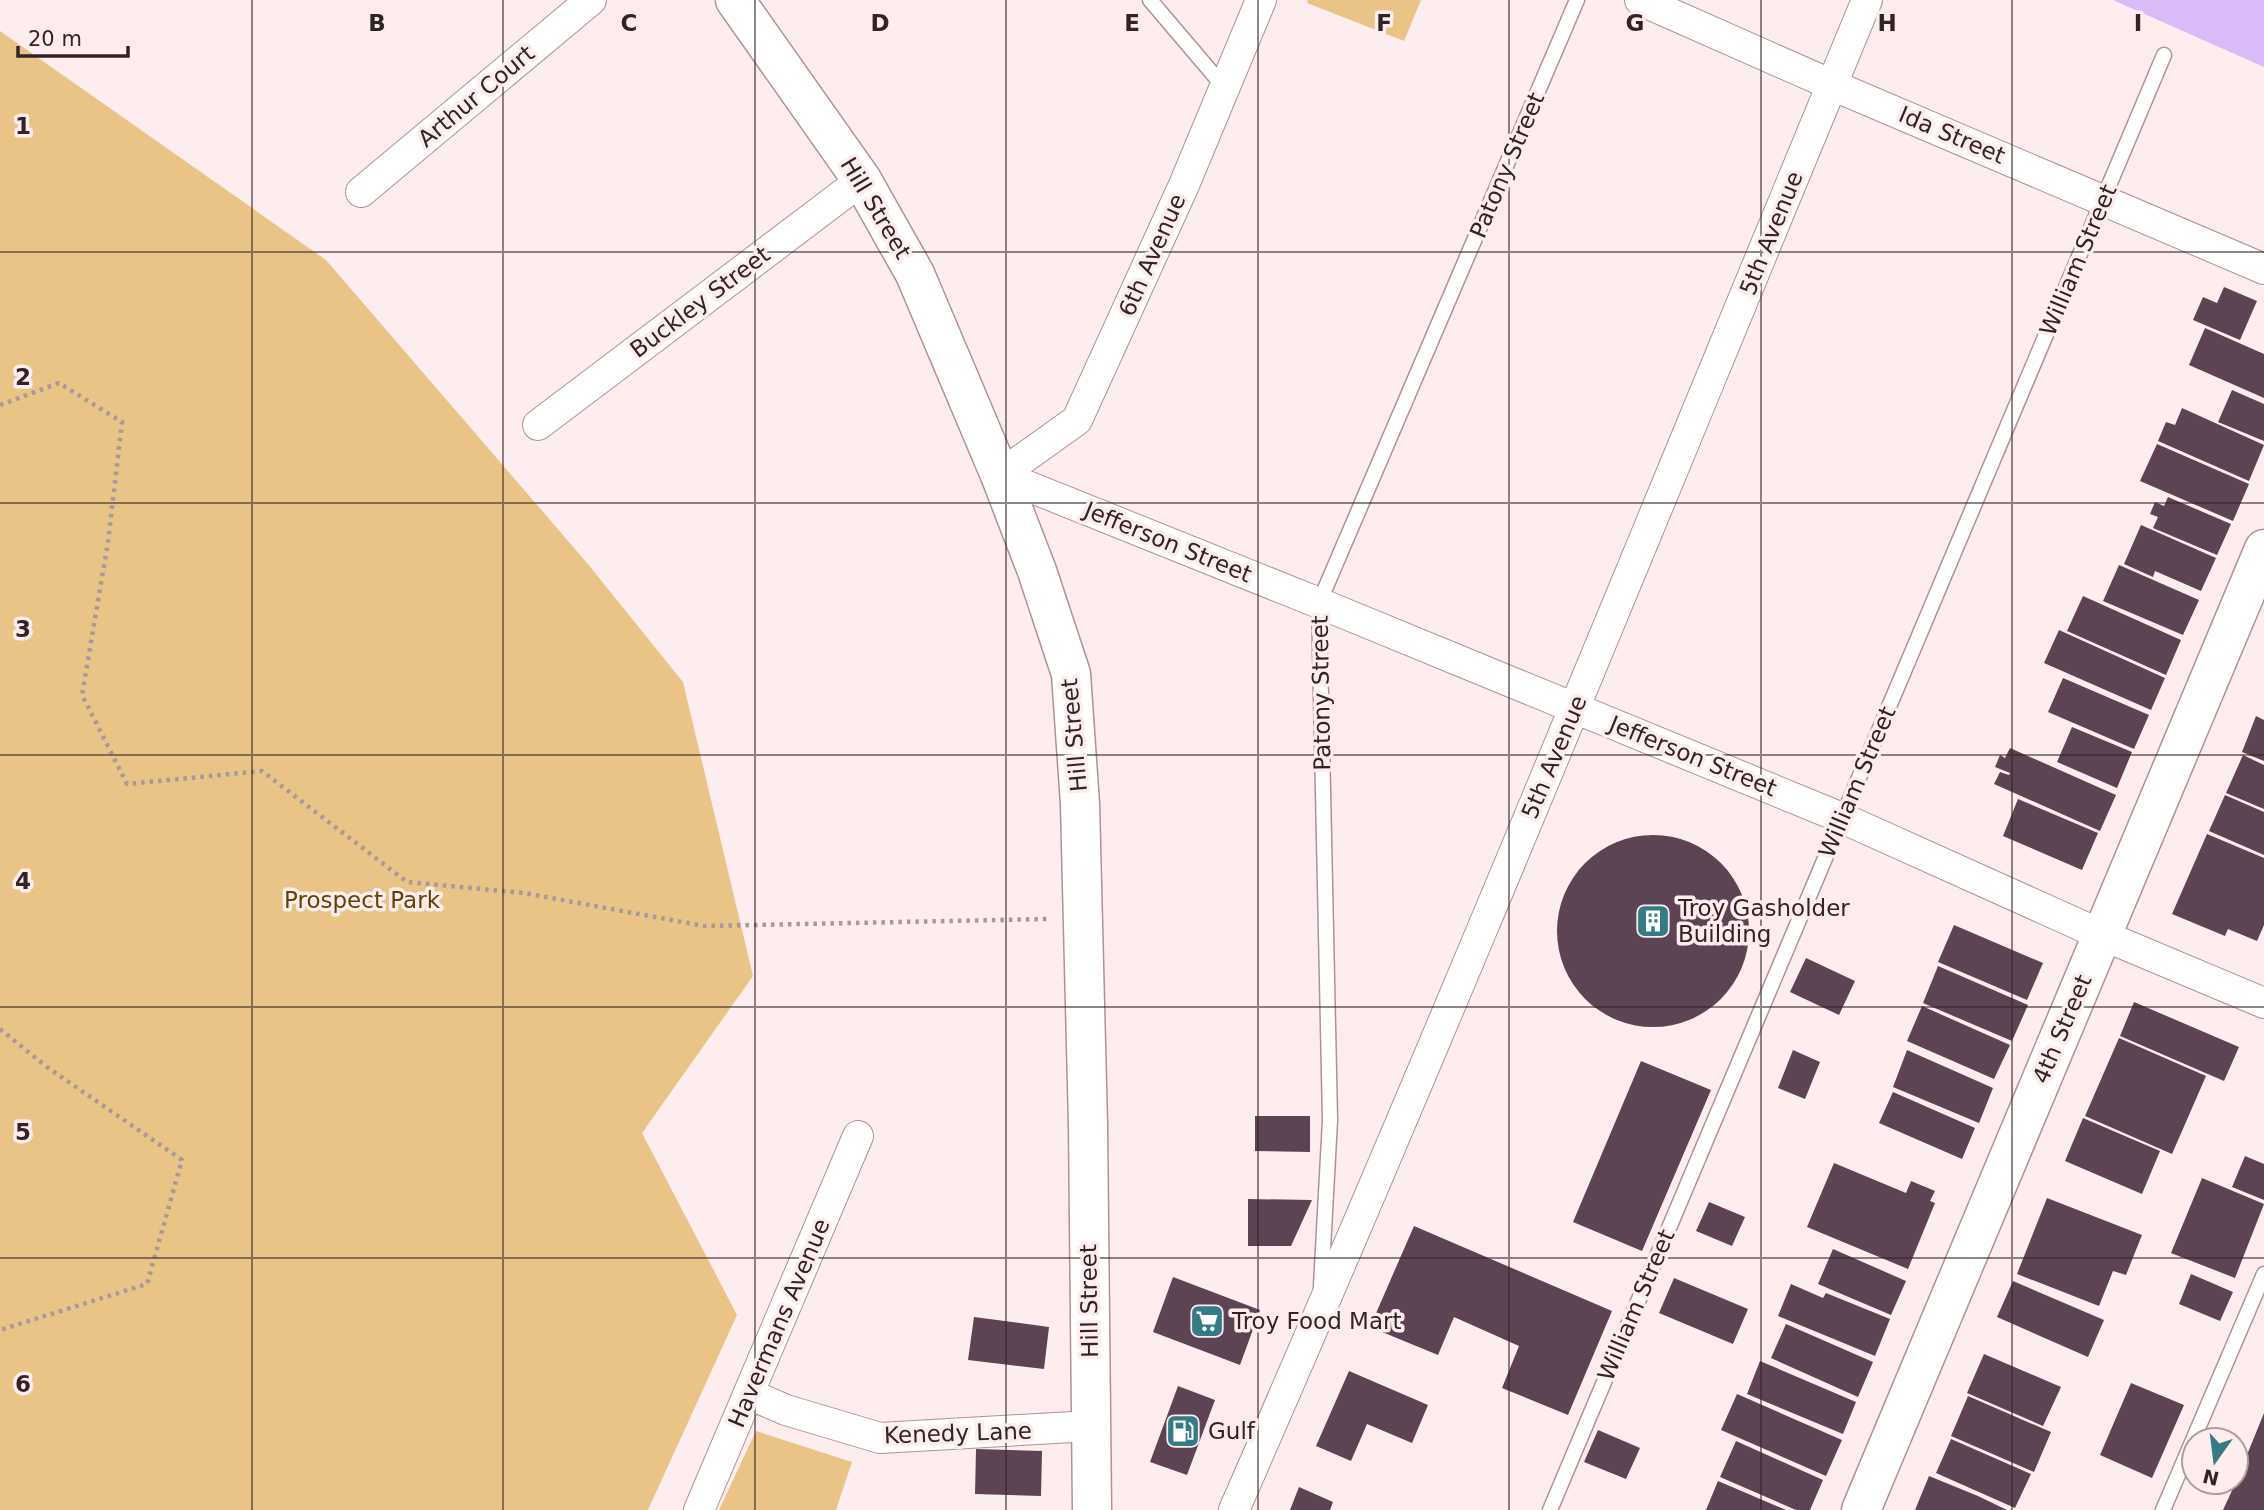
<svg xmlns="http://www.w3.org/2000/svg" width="2264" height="1510" font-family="'DejaVu Sans',sans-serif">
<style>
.green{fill:#eac486}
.water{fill:#d9bbf7}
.building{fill:#5d4454}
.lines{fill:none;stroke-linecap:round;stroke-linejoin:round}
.lane-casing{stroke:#b39093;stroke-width:17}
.street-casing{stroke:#b39093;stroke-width:32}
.secondary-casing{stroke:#b39093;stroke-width:41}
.primary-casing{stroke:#b39093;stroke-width:41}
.path{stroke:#a79899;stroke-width:4.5;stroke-dasharray:3.5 5;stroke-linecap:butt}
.lane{stroke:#fff;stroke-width:14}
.street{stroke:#fff;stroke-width:30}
.secondary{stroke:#fff;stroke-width:38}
.primary{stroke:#fff;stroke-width:38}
.grid{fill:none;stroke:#322425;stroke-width:2;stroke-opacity:0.55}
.labels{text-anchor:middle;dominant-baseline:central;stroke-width:7;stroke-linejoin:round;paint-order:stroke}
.street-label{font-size:23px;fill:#322425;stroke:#fdedee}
.park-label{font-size:23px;fill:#624301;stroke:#fdedee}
.poi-label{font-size:23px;fill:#322425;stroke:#fdedee;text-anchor:start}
.grid-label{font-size:23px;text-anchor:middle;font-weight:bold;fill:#322425;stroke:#fdedee;stroke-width:7;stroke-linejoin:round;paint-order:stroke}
</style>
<rect width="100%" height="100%" fill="#fdedee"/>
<path class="green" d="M 1308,0 L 1421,0 L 1404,41 L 1307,3 Z
M 0,31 L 326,260 L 587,563 L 683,682 L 753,976 L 642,1133 L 737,1315 L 648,1510 L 0,1510 Z
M 756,1431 L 852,1462 L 836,1510 L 719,1510 Z"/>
<path class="water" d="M 2113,0 L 2264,0 L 2264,67 Z"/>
<path class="building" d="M 2224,287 L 2257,301 L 2240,340 L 2193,320 L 2203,297 L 2217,303 Z
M 2205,328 L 2264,354 L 2264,398 L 2189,365 Z
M 2232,390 L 2264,404 L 2264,441 L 2218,422 Z
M 2182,408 L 2264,445 L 2249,481 L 2158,441 L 2166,422 L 2175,425 Z
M 2157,444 L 2249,484 L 2233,521 L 2140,481 Z
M 2168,497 L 2231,524 L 2217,555 L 2153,528 L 2158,517 L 2150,514 L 2155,502 L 2164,506 Z
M 2141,525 L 2216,558 L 2201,591 L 2155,571 L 2153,577 L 2124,564 Z
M 2119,565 L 2199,600 L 2183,635 L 2103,601 Z
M 2083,596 L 2181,640 L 2166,675 L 2067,631 Z
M 2059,630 L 2165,678 L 2151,710 L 2044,663 Z
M 2063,678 L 2149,715 L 2134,749 L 2048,712 Z
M 2256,716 L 2264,720 L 2264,761 L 2242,752 Z
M 2072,727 L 2132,752 L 2117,788 L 2057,762 Z
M 2010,748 L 2116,795 L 2100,831 L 1994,784 L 2000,772 L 2009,775 L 2010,773 L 1995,767 L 2000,755 L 2005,758 Z
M 2243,755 L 2264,765 L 2264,809 L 2226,793 Z
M 2225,795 L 2264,812 L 2264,855 L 2209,831 Z
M 2018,799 L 2098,833 L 2082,870 L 2003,836 Z
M 2207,834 L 2264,858 L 2264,925 L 2257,941 L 2228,929 L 2225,936 L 2172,914 Z
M1557 931a96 96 0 1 1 192 0a96 96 0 1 1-192 0Z
M 1954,925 L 2043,963 L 2027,1000 L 1938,962 Z
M 1806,958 L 1855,981 L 1839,1015 L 1790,992 Z
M 1938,966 L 2028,1005 L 2012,1041 L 1923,1003 Z
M 2134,1002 L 2239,1047 L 2224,1081 L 2120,1036 Z
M 1922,1006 L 2010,1045 L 1994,1079 L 1907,1041 Z
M 2119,1038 L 2206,1076 L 2172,1154 L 2085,1116 Z
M 1793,1050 L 1820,1062 L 1805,1099 L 1778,1088 Z
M 1907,1050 L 1993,1088 L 1979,1123 L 1893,1087 Z
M 1641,1061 L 1711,1090 L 1642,1251 L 1573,1222 Z
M 1893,1092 L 1975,1128 L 1962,1159 L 1879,1123 Z
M 1255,1116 L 1310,1116 L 1310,1152 L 1255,1151 Z
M 2083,1118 L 2160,1151 L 2142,1194 L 2065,1161 Z
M 2245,1156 L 2264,1164 L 2264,1200 L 2232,1187 Z
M 1834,1163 L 1906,1193 L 1911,1181 L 1935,1191 L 1930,1201 L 1935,1203 L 1908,1269 L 1807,1227 Z
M 2202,1178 L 2264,1204 L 2235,1278 L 2171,1253 Z
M 2047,1198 L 2142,1235 L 2126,1275 L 2113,1271 L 2099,1306 L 2017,1274 Z
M 1248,1199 L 1312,1200 L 1291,1246 L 1248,1246 Z
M 1709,1202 L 1745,1217 L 1732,1246 L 1696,1231 Z
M 1414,1226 L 1612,1311 L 1568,1415 L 1502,1388 L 1519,1346 L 1454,1317 L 1438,1355 L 1370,1327 Z
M 1833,1249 L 1906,1281 L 1891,1315 L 1818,1284 Z
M 2191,1274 L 2233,1292 L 2220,1321 L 2179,1304 Z
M 1173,1277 L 1260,1310 L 1240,1365 L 1153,1332 Z
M 1674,1278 L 1748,1309 L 1733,1344 L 1659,1313 Z
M 2013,1281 L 2104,1320 L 2088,1357 L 1997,1317 Z
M 1791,1284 L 1823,1298 L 1826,1293 L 1890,1319 L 1875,1356 L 1778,1316 Z
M 974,1317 L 1049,1327 L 1044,1369 L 968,1360 Z
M 1786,1324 L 1873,1362 L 1858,1397 L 1771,1358 Z
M 1984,1354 L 2061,1387 L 2043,1426 L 1967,1393 Z
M 1760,1361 L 1856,1402 L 1843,1434 L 1747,1394 Z
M 1349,1371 L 1428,1405 L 1412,1443 L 1367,1424 L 1351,1461 L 1316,1446 Z
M 2131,1383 L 2184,1405 L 2152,1478 L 2100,1455 Z
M 1178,1386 L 1215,1400 L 1187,1475 L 1150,1462 Z
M 1737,1394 L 1842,1440 L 1826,1476 L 1721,1430 Z
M 1968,1396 L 2051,1432 L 2034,1472 L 1951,1436 Z
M 2264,1413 L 2264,1510 L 2223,1510 L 2236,1482 Z
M 1598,1430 L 1640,1448 L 1626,1479 L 1584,1462 Z
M 1951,1439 L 2031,1474 L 2015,1508 L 1936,1473 Z
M 1736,1441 L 1823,1480 L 1810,1510 L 1796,1510 L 1720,1477 Z
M 976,1449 L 1042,1451 L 1041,1496 L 975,1494 Z
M 1929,1476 L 1978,1496 L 2007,1510 L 1915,1510 Z
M 1718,1481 L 1786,1510 L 1706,1510 Z
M 1299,1487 L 1333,1502 L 1330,1510 L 1290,1510 Z"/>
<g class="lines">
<g class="lane-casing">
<path id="lane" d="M 1150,0 L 1224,87
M 1321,1286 L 1330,1120 L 1319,603 L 1577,0
M 1550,1510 L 2164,55
M 2163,1510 L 2264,1274"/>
</g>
<g class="street-casing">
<path id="street" d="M 1640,0 L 1832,85 L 2264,269
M 361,192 L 591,0
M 538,425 L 862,180
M 1000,475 L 1319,603 L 1842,818 L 2102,935 L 2264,1003
M 1000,475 L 1077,420 L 1184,185 L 1261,0
M 749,1394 L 786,1410 L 880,1438 L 1090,1426
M 699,1510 L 858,1136
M 1234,1510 C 1453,1010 1658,504 1867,0"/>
</g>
<g class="secondary-casing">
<path id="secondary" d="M 735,0 L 862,180 L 915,274 L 1000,475 L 1037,571 L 1071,674 L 1080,804 L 1088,1125 L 1092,1510"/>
</g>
<g class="primary-casing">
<path id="primary" d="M 1861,1510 L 2264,549"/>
</g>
<path class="path" d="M 0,405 L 59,383 L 122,422 L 108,542 L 82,695 L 127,784 L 262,771 L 407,882 L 524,893 L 704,926 L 1047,919
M 0,1029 L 47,1067 L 182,1160 L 147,1284 L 0,1330"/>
<use href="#lane" class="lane"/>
<use href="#street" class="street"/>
<use href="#secondary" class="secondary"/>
<use href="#primary" class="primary"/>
</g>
<path class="grid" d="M 252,0 L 252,1510M 503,0 L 503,1510M 755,0 L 755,1510M 1006,0 L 1006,1510M 1258,0 L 1258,1510M 1509,0 L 1509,1510M 1761,0 L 1761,1510M 2012,0 L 2012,1510M 0,252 L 2264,252M 0,503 L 2264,503M 0,755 L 2264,755M 0,1007 L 2264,1007M 0,1258 L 2264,1258"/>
<defs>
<g id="building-square" transform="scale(1.75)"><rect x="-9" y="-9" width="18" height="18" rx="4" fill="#347b85" stroke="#fdedee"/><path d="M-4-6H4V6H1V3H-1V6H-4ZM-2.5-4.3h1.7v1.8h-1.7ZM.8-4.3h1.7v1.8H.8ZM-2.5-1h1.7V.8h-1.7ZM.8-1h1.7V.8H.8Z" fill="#fff"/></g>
<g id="supermarket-square" transform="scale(1.75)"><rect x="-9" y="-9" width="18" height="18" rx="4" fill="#347b85" stroke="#fdedee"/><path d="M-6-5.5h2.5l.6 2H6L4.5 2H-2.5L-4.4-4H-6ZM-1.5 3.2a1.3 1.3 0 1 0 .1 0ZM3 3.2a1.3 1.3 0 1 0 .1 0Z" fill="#fff"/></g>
<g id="fuel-square" transform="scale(1.75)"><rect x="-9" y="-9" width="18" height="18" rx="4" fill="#347b85" stroke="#fdedee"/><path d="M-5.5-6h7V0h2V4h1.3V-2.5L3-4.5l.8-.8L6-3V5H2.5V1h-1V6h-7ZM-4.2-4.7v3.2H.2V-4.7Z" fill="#fff"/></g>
</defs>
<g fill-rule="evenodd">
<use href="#building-square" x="1653" y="921"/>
<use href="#supermarket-square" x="1207" y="1321"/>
<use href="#fuel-square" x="1183" y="1431"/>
</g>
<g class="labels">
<g class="street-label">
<text transform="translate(476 96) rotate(-40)">Arthur Court</text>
<text transform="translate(1952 135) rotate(23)">Ida Street</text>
<text transform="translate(1507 165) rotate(-67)">Patony Street</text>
<text transform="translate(876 208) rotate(59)">Hill Street</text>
<text transform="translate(1771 233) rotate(-68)">5th Avenue</text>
<text transform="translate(1152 255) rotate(-66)">6th Avenue</text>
<text transform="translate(2078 260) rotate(-67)">William Street</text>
<text transform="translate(700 302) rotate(-37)">Buckley Street</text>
<text transform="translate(1168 542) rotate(22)">Jefferson Street</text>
<text transform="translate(1321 693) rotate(-91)">Patony Street</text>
<text transform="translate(1074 735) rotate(-95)">Hill Street</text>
<text transform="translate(1693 756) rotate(22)">Jefferson Street</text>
<text transform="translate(1554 757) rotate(-67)">5th Avenue</text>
<text transform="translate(1857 782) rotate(-67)">William Street</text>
<text transform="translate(2062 1029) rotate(-67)">4th Street</text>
<text transform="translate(1089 1301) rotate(-91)">Hill Street</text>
<text transform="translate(1636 1305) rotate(-67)">William Street</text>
<text transform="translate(779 1323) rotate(-67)">Havermans Avenue</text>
<text transform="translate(958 1433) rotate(-2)">Kenedy Lane</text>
</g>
<g class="park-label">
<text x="362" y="900">Prospect Park</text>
</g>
<g class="poi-label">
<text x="1678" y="908">Troy Gasholder<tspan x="1678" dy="26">Building</tspan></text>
<text x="1232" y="1321">Troy Food Mart</text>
<text x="1208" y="1431">Gulf</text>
</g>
</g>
<g class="grid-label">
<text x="377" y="31">B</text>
<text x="629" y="31">C</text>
<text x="880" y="31">D</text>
<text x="1132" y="31">E</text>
<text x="1384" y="31">F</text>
<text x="1635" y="31">G</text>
<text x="1887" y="31">H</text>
<text x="2138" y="31">I</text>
<text x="23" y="134">1</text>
<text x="23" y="385">2</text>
<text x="23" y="637">3</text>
<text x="23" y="889">4</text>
<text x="23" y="1140">5</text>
<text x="23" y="1392">6</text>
</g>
<g transform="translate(2215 1461) rotate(194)"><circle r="33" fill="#fdedee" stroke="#ac9d9e" stroke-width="2"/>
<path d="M0-5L12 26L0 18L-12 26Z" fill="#347b85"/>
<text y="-10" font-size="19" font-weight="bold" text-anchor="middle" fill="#322425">N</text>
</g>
<path d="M18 46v10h110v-10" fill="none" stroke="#322425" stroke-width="3.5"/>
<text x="28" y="46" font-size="21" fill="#322425" stroke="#fdedee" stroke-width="5" paint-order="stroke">20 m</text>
</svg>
